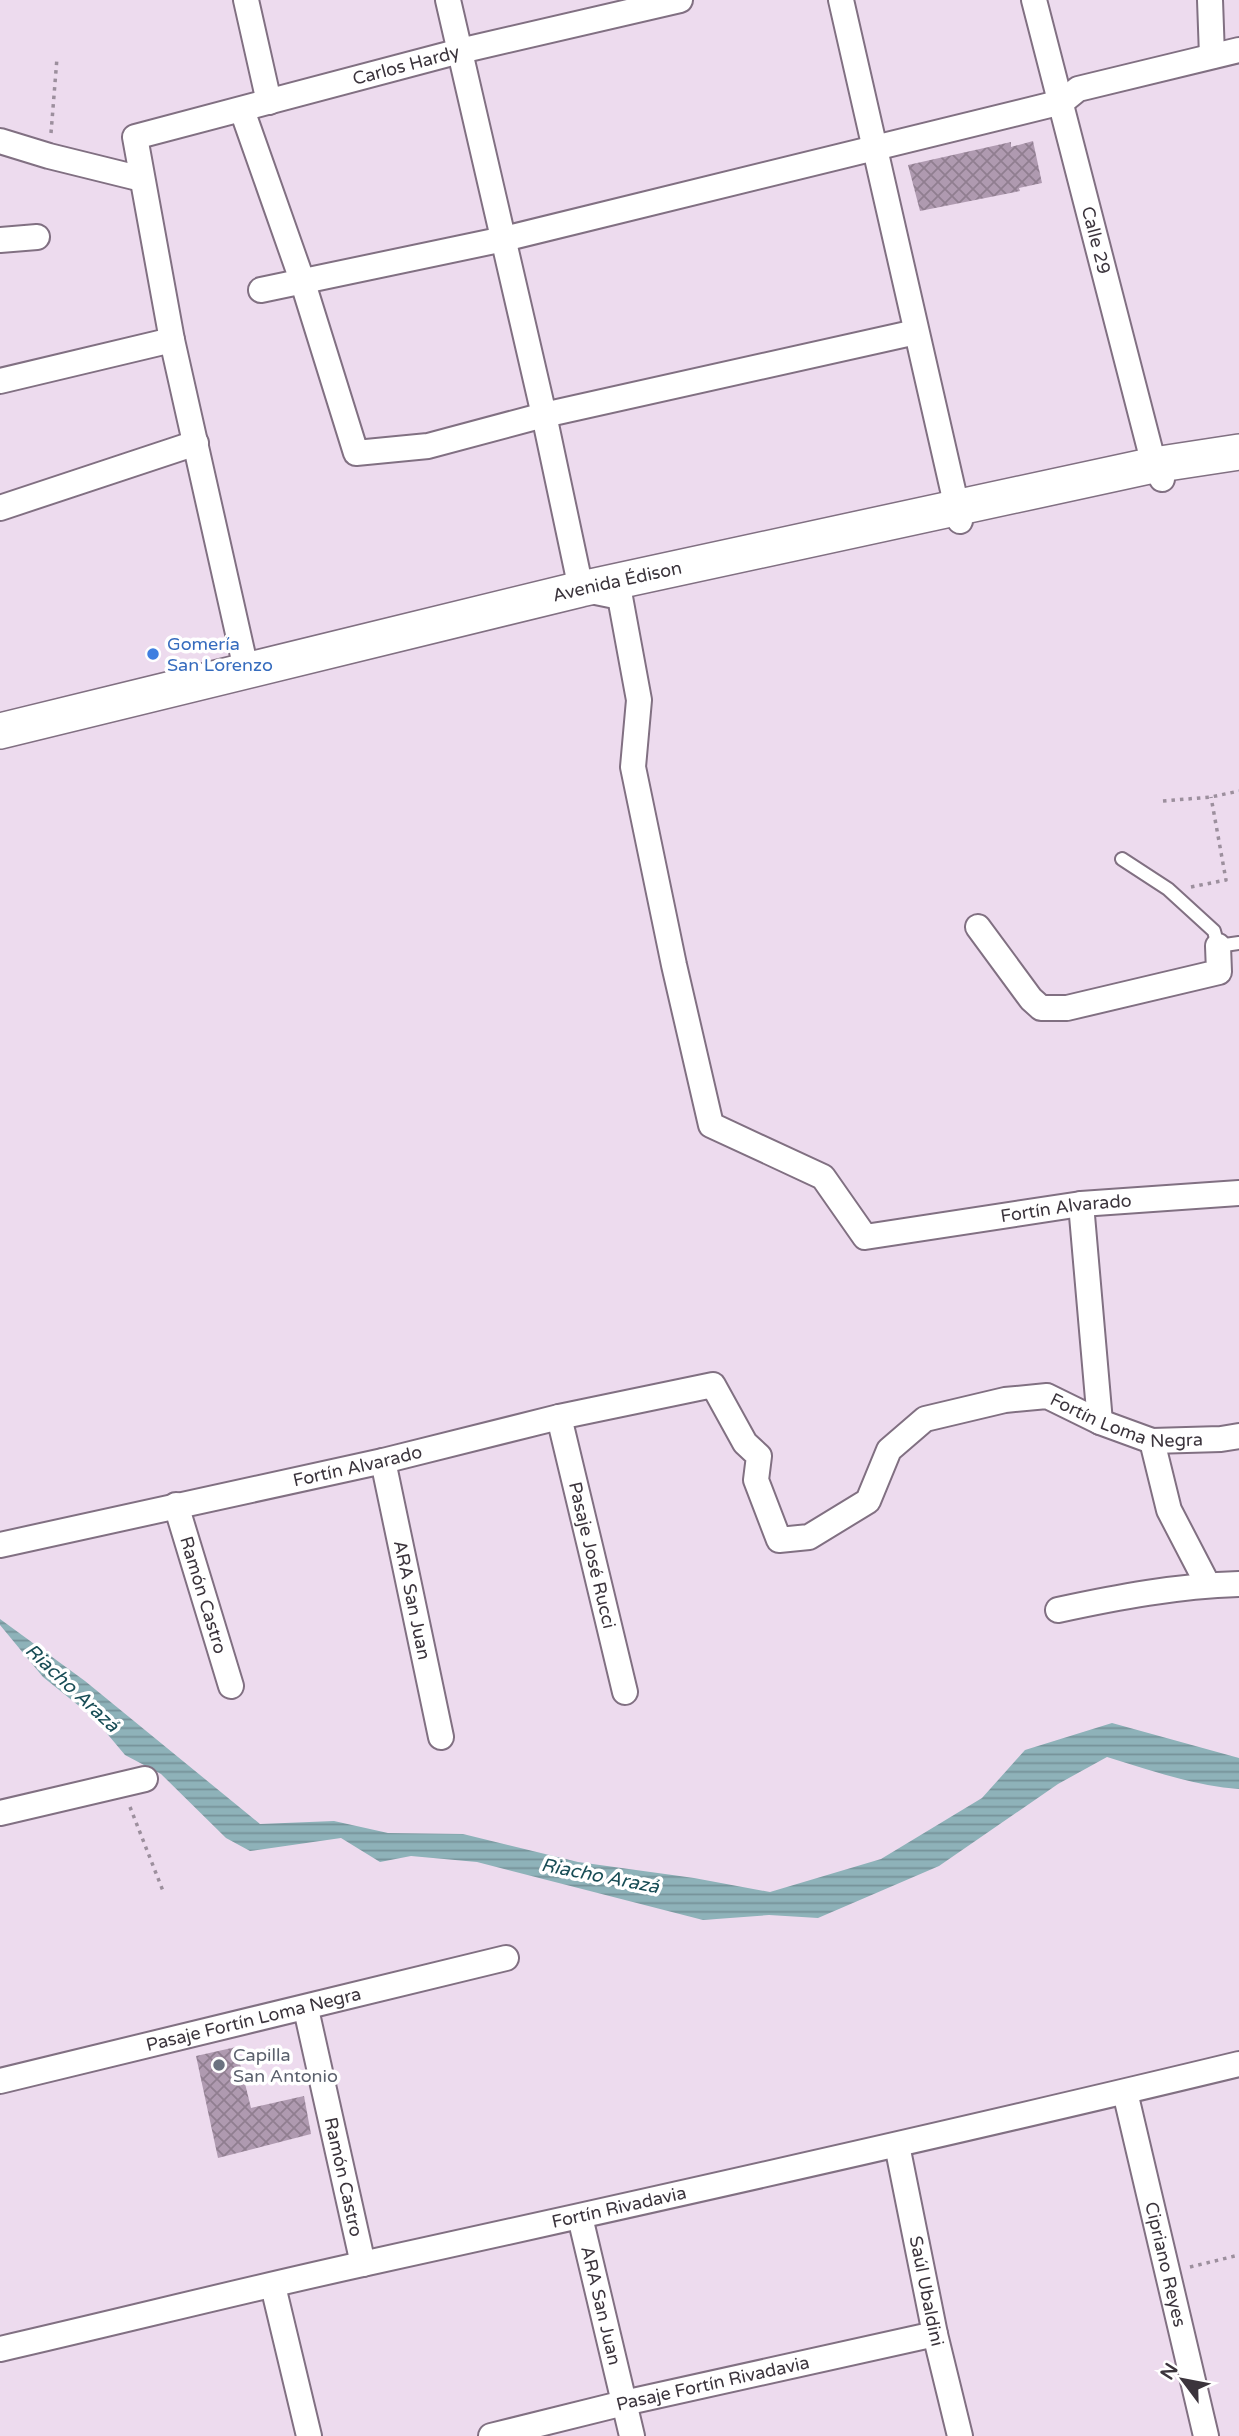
<svg xmlns="http://www.w3.org/2000/svg" width="1239" height="2436" font-family="'Varela Round',sans-serif">
<style>
.water{fill:url(#water-rules)}
.building{fill:url(#building-cross-hatch)}
.lines{fill:none;stroke-linecap:round;stroke-linejoin:round}
.service-casing{stroke:#817082;stroke-width:16}
.minor-casing{stroke:#817082;stroke-width:28}
.secondary-casing{stroke:#817082;stroke-width:38}
.path{stroke:#9c8f9d;stroke-width:3.5;stroke-dasharray:3.5 5;stroke-linecap:butt}
.service{stroke:#fff;stroke-width:12}
.minor{stroke:#fff;stroke-width:24}
.secondary{stroke:#fff;stroke-width:35}
.shop-dot{fill:#3f7fe0;stroke:#fff;stroke-width:2.5}
.worship-dot{fill:#6b7280;stroke:#fff;stroke-width:2.5}
.labels{text-anchor:middle;dominant-baseline:central;stroke-width:7;stroke-linejoin:round;paint-order:stroke}
.street-label{font-size:18px;fill:#3b343c;stroke:#fff}
.shop-label{font-size:18px;fill:#366cbe;stroke:#fff;text-anchor:start}
.worship-label{font-size:18px;fill:#5b616d;stroke:#fff;text-anchor:start}
.water-label{font-size:19px;font-style:italic;fill:#184d56;stroke:#fff}
</style>
<defs>
<pattern id="water-rules" width="6" height="5" patternUnits="userSpaceOnUse" patternTransform="scale(1.75)"><rect width="6" height="5" fill="#8eb2b9"/><path d="M0 2.5h6" fill="none" stroke="#759298"/></pattern>
<pattern id="building-cross-hatch" width="8" height="8" patternUnits="userSpaceOnUse" patternTransform="scale(1.75)"><rect width="8" height="8" fill="#af9ab0"/><path d="M0 0l8 8M0 8l8-8" fill="none" stroke="#907e90"/></pattern>
</defs>
<rect width="100%" height="100%" fill="#eddbee"/>
<path class="water" d="M 0,1619 L 85,1681 L 260,1824 L 334,1821 L 388,1833 L 463,1834 L 578,1862 L 694,1878 L 770,1892 L 881,1859 L 982,1798 L 1025,1750 L 1112,1723 L 1239,1758 L 1239,1789 C 1194,1786 1150,1770 1107,1757 L 1058,1784 L 939,1866 L 818,1918 L 769,1915 L 703,1920 L 477,1862 L 411,1856 L 380,1862 L 341,1838 L 250,1851 L 226,1838 L 161,1774 L 125,1755 L 94,1718 L 43,1677 L 0,1625 Z"/>
<path class="building" d="M 1033,141 L 1042,183 L 1019,188 L 1020,191 L 920,211 L 908,165 L 1011,142 L 1011,147 Z
M 236,2047 L 251,2108 L 304,2096 L 311,2134 L 218,2158 L 196,2056 Z"/>
<g class="lines">
<g class="service-casing">
<path id="service" d="M 1122,859 L 1168,889 L 1214,931 L 1218,946 L 1239,943"/>
</g>
<g class="minor-casing">
<g id="minor">
<path d="M 246,0 L 269,102"/>
<path id="s1" d="M 448,0 L 544,415 L 581,589 L 620,597 L 639,700 L 633,767 L 674,965 L 711,1125 L 823,1177 L 865,1237 L 1081,1204 L 1239,1193"/>
<path d="M 841,0 L 960,521"/>
<path id="s2" d="M 1034,0 L 1154,465 L 1162,479"/>
<path d="M 1210,0 L 1212,56"/>
<path d="M 242,110 L 303,283 L 356,453 L 428,446 L 544,415 L 916,332"/>
<path d="M 0,141 L 49,156 L 142,179"/>
<path d="M 0,240 L 37,237"/>
<path d="M 261,290 L 504,239 L 1062,102 L 1078,89 L 1239,50"/>
<path d="M 0,381 L 172,340"/>
<path d="M 0,508 L 196,443"/>
<path id="s3" d="M 246,669 L 172,340 L 135,137 L 460,51 L 680,0"/>
<path d="M 978,927 L 1031,999 L 1041,1008 L 1067,1008 L 1219,972 L 1218,946"/>
<path d="M 1081,1204 L 1100,1422"/>
<path id="s4" d="M 559,1417 L 625,1692"/>
<path d="M 1152,1441 L 1169,1510 L 1208,1585"/>
<path id="s5" d="M 383,1461 L 441,1737"/>
<path id="s6" d="M 176,1505 L 231,1686"/>
<path id="s7" d="M 0,1545 L 383,1461 L 559,1417 L 713,1385 L 745,1443 L 759,1456 L 756,1480 L 779,1540 L 809,1537 L 868,1501 L 889,1450 L 925,1419 L 1005,1400 L 1047,1396 L 1100,1422 L 1152,1441 L 1221,1439 L 1239,1436"/>
<path d="M 1058,1610 C 1118,1597 1177,1586 1239,1584"/>
<path d="M 0,1813 L 145,1779"/>
<path id="s8" d="M 306,2009 L 363,2264"/>
<path id="s9" d="M 0,2081 L 506,1958"/>
<path id="s10" d="M 1125,2092 L 1206,2436"/>
<path id="s11" d="M 897,2145 L 935,2334 L 960,2436"/>
<path id="s12" d="M 580,2217 L 632,2436"/>
<path d="M 273,2286 L 309,2436"/>
<path id="s13" d="M 0,2349 C 122,2321 244,2290 367,2263 C 658,2199 949,2134 1239,2064"/>
<path id="s14" d="M 491,2436 L 624,2403 L 935,2334"/>
</g>
</g>
<g class="secondary-casing">
<g id="secondary">
<path id="s15" d="M 0,731 L 581,589 L 1154,465 L 1239,452"/>
</g>
</g>
<path class="path" d="M 51,133 L 57,58
M 1163,801 L 1211,797 L 1239,791
M 1191,887 L 1226,880 L 1211,797
M 130,1807 L 163,1891
M 1190,2267 L 1239,2255"/>
<use href="#service" class="service"/>
<use href="#minor" class="minor"/>
<use href="#secondary" class="secondary"/>
</g>
<circle class="shop-dot" cx="153" cy="654" r="7"/>
<circle class="worship-dot" cx="219" cy="2065" r="7"/>
<g class="labels">
<g class="street-label">
<text stroke="none"><textPath href="#s3" startOffset="824">Carlos Hardy</textPath></text>
<text stroke="none"><textPath href="#s2" startOffset="248">Calle 29</textPath></text>
<text stroke="none"><textPath href="#s15" startOffset="635">Avenida Édison</textPath></text>
<text stroke="none"><textPath href="#s1" startOffset="1582">Fortín Alvarado</textPath></text>
<text stroke="none"><textPath href="#s7" startOffset="1316">Fortín Loma Negra</textPath></text>
<text stroke="none"><textPath href="#s7" startOffset="366">Fortín Alvarado</textPath></text>
<text stroke="none"><textPath href="#s4" startOffset="142">Pasaje José Rucci</textPath></text>
<text stroke="none"><textPath href="#s6" startOffset="94">Ramón Castro</textPath></text>
<text stroke="none"><textPath href="#s5" startOffset="142">ARA San Juan</textPath></text>
<text stroke="none"><textPath href="#s9" startOffset="261">Pasaje Fortín Loma Negra</textPath></text>
<text stroke="none"><textPath href="#s8" startOffset="172">Ramón Castro</textPath></text>
<text stroke="none"><textPath href="#s13" startOffset="635">Fortín Rivadavia</textPath></text>
<text stroke="none"><textPath href="#s10" startOffset="177">Cipriano Reyes</textPath></text>
<text stroke="none"><textPath href="#s11" startOffset="149">Saúl Ubaldini</textPath></text>
<text stroke="none"><textPath href="#s12" startOffset="91">ARA San Juan</textPath></text>
<text stroke="none"><textPath href="#s14" startOffset="228">Pasaje Fortín Rivadavia</textPath></text>
</g>
<g class="shop-label">
<text x="167" y="644">Gomería<tspan x="167" dy="21">San Lorenzo</tspan></text>
</g>
<g class="worship-label">
<text x="233" y="2055">Capilla<tspan x="233" dy="21">San Antonio</tspan></text>
</g>
<g class="water-label">
<text transform="translate(72 1688) rotate(43)">Riacho Arazá</text>
<text transform="translate(600 1876) rotate(11)">Riacho Arazá</text>
</g>
</g>
<g transform="translate(1183 2380) rotate(302)" stroke="#ffffff" stroke-width="5" paint-order="stroke">
<path d="M0-5L12 26L0 18L-12 26Z" fill="#3b343c"/>
<text y="-10" font-size="19" font-weight="bold" text-anchor="middle" fill="#3b343c">N</text>
</g>
</svg>
